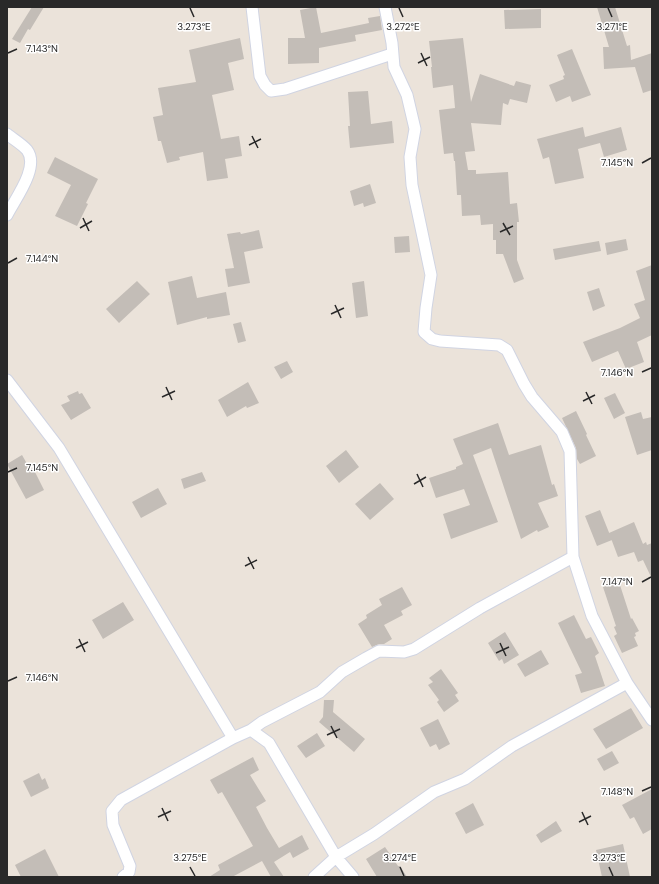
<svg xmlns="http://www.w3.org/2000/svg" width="659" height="884" font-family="'DM Sans',sans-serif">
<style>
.building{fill:#c3bdb7}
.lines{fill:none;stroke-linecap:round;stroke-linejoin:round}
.street-casing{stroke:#d0d4e2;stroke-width:13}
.street{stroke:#fff;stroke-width:11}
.ticks{fill:none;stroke:#292929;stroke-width:1.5}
.ticks-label{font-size:10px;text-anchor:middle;fill:#292929;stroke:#fff;stroke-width:3;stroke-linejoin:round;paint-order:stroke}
</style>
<rect width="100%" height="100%" fill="#ebe3da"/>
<path class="building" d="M 32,7 L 44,7 L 30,30 L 28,29 L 20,43 L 12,39 Z
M 316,7 L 321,33 L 369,23 L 368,18 L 380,16 L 382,30 L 355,35 L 356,41 L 319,48 L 319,63 L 288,64 L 288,38 L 305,38 L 300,10 Z
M 597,7 L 615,7 L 627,46 L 630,45 L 631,60 L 652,53 L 652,90 L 643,93 L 635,67 L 604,69 L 603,47 L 609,47 Z
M 541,9 L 541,28 L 505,29 L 504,10 Z
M 240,38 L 244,59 L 228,63 L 234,90 L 212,95 L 221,139 L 239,136 L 242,156 L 225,159 L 228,178 L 207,181 L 203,152 L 179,157 L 180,160 L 167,163 L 161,141 L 158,141 L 153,117 L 163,115 L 158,88 L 196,82 L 189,50 Z
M 463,38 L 471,102 L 480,74 L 514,86 L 516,81 L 531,85 L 527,103 L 510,99 L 508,105 L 503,103 L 501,125 L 471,123 L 475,151 L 465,152 L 468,170 L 476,170 L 476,174 L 508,172 L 510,204 L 517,203 L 519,222 L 517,222 L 517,260 L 524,279 L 514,283 L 503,254 L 496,254 L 496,240 L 493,240 L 493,224 L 481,225 L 480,215 L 462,216 L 461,195 L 457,195 L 455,161 L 454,161 L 453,153 L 444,154 L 439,110 L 455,108 L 453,85 L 433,88 L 431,67 L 432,67 L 429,41 Z
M 572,49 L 591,95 L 572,102 L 570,96 L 556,102 L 549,85 L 564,79 L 563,76 L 565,75 L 557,55 Z
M 368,91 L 371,124 L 392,121 L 394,143 L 350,148 L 348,126 L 350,126 L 348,92 Z
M 583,127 L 585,137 L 621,127 L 627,150 L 604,157 L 600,143 L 578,149 L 584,178 L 555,184 L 549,157 L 543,159 L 537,139 Z
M 55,157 L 98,179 L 86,203 L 88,204 L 77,226 L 55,216 L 71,185 L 47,173 Z
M 370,184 L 376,203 L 364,207 L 363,203 L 354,206 L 350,191 Z
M 259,230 L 263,248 L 244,252 L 250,283 L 228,287 L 225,269 L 234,268 L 227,234 L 240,232 L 241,234 Z
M 409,236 L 410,252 L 395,253 L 394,237 Z
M 626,239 L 628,250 L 607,255 L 605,243 Z
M 599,241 L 601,251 L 555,260 L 553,249 Z
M 652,265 L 652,335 L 637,342 L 644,362 L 626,369 L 618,351 L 592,362 L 583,342 L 620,328 L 640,318 L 634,304 L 645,300 L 636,271 Z
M 192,276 L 197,298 L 226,292 L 230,315 L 207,319 L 207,317 L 177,325 L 168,282 Z
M 137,281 L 150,294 L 119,323 L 106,309 Z
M 364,281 L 368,316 L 356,318 L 352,283 Z
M 599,288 L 605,306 L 593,311 L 587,292 Z
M 241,322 L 246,341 L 238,343 L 233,324 Z
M 287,361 L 293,372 L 281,379 L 274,367 Z
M 248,382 L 259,403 L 247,408 L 246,406 L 227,417 L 218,400 Z
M 78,391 L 79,394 L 82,393 L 91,408 L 71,420 L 61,405 L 70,401 L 67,396 Z
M 615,393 L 625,413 L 614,419 L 604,398 Z
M 576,411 L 587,434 L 586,435 L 596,456 L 580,464 L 577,459 L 576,448 L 562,418 Z
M 641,412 L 643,419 L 652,417 L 652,450 L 637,455 L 625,417 Z
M 498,423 L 509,455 L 541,445 L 552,485 L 554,484 L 558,496 L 538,503 L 549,527 L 538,532 L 537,530 L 521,539 L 491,448 L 473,455 L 498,522 L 451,539 L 443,514 L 470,505 L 464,489 L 436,498 L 429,478 L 456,469 L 456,467 L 463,464 L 453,439 Z
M 346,450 L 359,467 L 339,483 L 326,466 Z
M 22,455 L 30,469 L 33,468 L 44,490 L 26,499 L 7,464 Z
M 202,472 L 206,481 L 184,489 L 181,479 Z
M 380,483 L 394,499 L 370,520 L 355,504 Z
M 158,488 L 167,504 L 141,518 L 132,502 Z
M 600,510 L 612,540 L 597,546 L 585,516 Z
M 634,522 L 643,544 L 646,542 L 647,545 L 652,543 L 652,579 L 643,560 L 638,562 L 634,552 L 618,557 L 609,533 Z
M 619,582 L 631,619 L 632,618 L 639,631 L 635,633 L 636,636 L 634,637 L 638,646 L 622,653 L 614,636 L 617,634 L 614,627 L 616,626 L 603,587 Z
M 402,587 L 412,605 L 401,611 L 403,615 L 384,625 L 392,639 L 384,644 L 379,644 L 372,647 L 358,624 L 367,618 L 366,615 L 382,605 L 379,599 Z
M 123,602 L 134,620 L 103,639 L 92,620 Z
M 574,615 L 586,639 L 591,637 L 599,653 L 595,656 L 605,686 L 581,693 L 575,675 L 582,673 L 558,623 Z
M 505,632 L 519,655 L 504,664 L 502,659 L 499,661 L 488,643 Z
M 541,650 L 549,664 L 525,677 L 517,664 Z
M 441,669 L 458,693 L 455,695 L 459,701 L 444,712 L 437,702 L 439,700 L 428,685 L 433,682 L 429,678 Z
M 324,700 L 334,700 L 333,712 L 365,739 L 354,752 L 319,722 L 323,717 Z
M 631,708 L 643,728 L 606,749 L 593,729 Z
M 438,719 L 450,744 L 439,750 L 436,744 L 430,747 L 420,728 Z
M 317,733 L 325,746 L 306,758 L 297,746 Z
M 612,751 L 619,763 L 604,771 L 597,759 Z
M 253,757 L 259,770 L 250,775 L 266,801 L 256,807 L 267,828 L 279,848 L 302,835 L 309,849 L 293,858 L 290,852 L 274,862 L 284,877 L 271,877 L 262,861 L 232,877 L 209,877 L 220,870 L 218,865 L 253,846 L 222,792 L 218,794 L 210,780 Z
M 39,773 L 42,780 L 45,778 L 49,788 L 31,797 L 23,781 Z
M 652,789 L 652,829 L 643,834 L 634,817 L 630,819 L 622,805 Z
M 473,803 L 484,825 L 466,834 L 455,813 Z
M 556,821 L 562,831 L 541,843 L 536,835 Z
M 623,844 L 630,877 L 602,877 L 596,850 Z
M 385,847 L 398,866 L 400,866 L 407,877 L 377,877 L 366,859 Z
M 45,849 L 59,877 L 21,877 L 15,865 Z"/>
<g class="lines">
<g class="street-casing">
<path id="street" d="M 252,7 L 260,76 L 265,85 L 271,91 L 285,89 L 392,54
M 385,7 L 392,43 L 394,67 L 407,95 L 415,129 L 410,157 L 412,185 L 431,275 L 426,308 L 424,332 L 432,339 L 440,341 L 499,345 L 507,350 L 524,384 L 532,397 L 562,432 L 570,451 L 573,557 L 592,616 L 627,683 L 652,720
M 7,134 C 13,139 22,144 27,150 C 40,167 15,199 7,215
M 7,380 L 59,448 L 233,738
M 251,730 L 262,722 L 320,692 L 342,672 L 366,658 L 379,651 L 404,652 L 414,649 L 480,608 L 573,557
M 123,877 L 129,872 L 130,866 L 113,825 L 112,811 L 121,800 L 233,738 L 251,730 L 269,743 L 336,857 L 353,877
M 314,877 L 336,857 L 374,834 L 434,792 L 465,779 L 512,746 L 627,683"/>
</g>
<use href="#street" class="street"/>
</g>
<path class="ticks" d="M 190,8 L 194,17M 399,8 L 403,17M 608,8 L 612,17M 8,53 L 17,49M 421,53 L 427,66M 418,63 L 430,57M 252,136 L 258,148M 249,145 L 261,139M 642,163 L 651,158M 83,218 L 89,231M 503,223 L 510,235M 80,228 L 92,221M 500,232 L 513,226M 8,263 L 17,258M 335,305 L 341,318M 331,314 L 344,308M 642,372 L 651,368M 166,387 L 172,400M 586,392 L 592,404M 162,397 L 175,391M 583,401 L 595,395M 8,472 L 17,468M 417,474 L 423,487M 414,484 L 426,477M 248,557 L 254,569M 245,566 L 257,560M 642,582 L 651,577M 79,639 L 85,652M 500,643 L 506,656M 76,648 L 88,642M 496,653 L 509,647M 8,681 L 17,677M 331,726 L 337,738M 327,735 L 340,729M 642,791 L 651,787M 162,808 L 168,821M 582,812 L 588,825M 158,817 L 171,811M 579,822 L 591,816M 190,867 L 195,876M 400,867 L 404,876M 609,867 L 613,876"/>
<g class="ticks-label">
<text x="194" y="30">3.273°E</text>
<text x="403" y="30">3.272°E</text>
<text x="612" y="30">3.271°E</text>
<text x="42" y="52">7.143°N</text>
<text x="617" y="166">7.145°N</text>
<text x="42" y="262">7.144°N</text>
<text x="617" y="376">7.146°N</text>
<text x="42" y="471">7.145°N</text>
<text x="617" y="585">7.147°N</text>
<text x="42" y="681">7.146°N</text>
<text x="617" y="795">7.148°N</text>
<text x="190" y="861">3.275°E</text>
<text x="400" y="861">3.274°E</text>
<text x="609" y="861">3.273°E</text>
</g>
<rect width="659" height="884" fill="none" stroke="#292929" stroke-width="16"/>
</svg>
